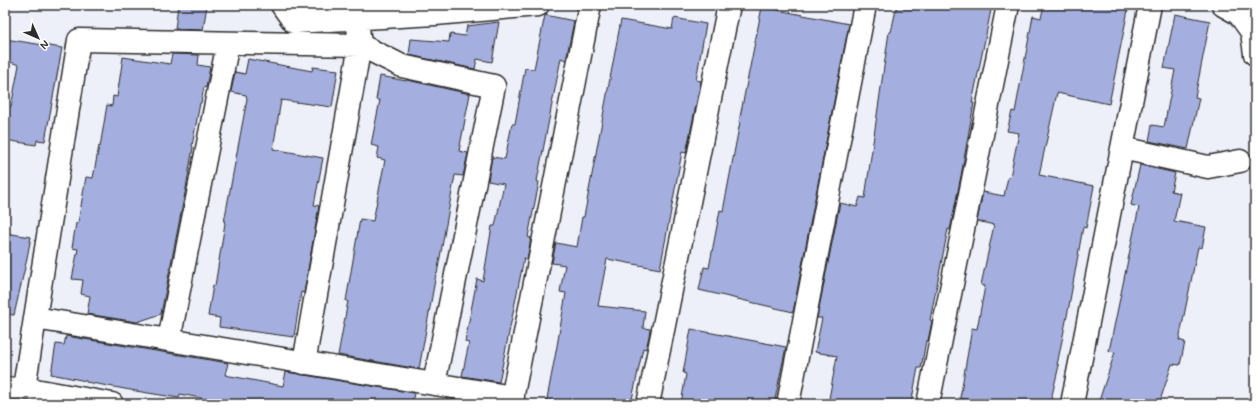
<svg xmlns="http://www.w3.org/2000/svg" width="1260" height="409" font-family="Mynerve,sans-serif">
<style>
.building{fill:#a4afdf;stroke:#2b2b2b}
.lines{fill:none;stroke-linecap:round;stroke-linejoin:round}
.minor-casing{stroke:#2b2b2b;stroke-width:25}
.tertiary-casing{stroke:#2b2b2b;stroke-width:25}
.minor{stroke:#fff;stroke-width:22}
.tertiary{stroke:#fff;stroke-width:22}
</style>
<rect width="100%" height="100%" fill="#edeff9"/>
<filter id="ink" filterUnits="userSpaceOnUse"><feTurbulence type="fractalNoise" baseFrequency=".025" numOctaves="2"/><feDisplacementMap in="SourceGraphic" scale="8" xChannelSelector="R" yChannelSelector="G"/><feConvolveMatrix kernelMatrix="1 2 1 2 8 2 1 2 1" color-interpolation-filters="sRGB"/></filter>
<g filter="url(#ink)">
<path class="building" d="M 178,5 L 207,5 L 203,30 L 175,29 Z
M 897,5 L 967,5 L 991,10 L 972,103 L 974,103 L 961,176 L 950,230 L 948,229 L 930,320 L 932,321 L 928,341 L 926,341 L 921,368 L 918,368 L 911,404 L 828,404 L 837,356 L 815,352 L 822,318 L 817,318 L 840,203 L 857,207 L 860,197 L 865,198 L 889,32 L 891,32 Z
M 1044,5 L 1129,5 L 1109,104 L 1057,93 L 1039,175 L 1094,186 L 1086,228 L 1083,227 L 1069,306 L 1057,365 L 1059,365 L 1050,404 L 990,404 L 960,398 L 972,328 L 977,329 L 985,286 L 981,285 L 994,225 L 977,221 L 983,192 L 1004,196 L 1008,177 L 1010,177 L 1019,133 L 1007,131 L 1012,111 L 1015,112 L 1033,16 L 1041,18 Z
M 762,7 L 849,24 L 793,312 L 699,290 L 704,267 L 709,268 L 720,210 L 723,211 L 740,122 L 739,122 Z
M 1175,14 L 1210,21 L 1195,97 L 1199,98 L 1188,149 L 1149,141 L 1152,125 L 1164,127 L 1175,70 L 1164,68 Z
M 545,15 L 574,21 L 566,60 L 561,58 L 537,181 L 539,182 L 528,237 L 531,238 L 527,259 L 524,258 L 499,382 L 462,376 L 469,343 L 465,342 L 477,279 L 483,281 L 492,226 L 495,226 L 504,184 L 488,181 L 492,157 L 505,159 L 512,124 L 515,124 L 525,68 L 534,69 Z
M 674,18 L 706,24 L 696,80 L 701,81 L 686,153 L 682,152 L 660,269 L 607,259 L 598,306 L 645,311 L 643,328 L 650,329 L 649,336 L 646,349 L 643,348 L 631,404 L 546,404 L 557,346 L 566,293 L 560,292 L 565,265 L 552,263 L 556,243 L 577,247 L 582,217 L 584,217 L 621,20 L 672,29 Z
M 499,22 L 492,62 L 477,59 L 475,69 L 409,55 L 411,39 L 449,42 L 450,34 L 465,36 L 467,26 Z
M 5,39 L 62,48 L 45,141 L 37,140 L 36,145 L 5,140 L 5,122 L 8,106 L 11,107 L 19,65 L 5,60 Z
M 172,54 L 199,55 L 198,65 L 210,67 L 206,88 L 204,87 L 201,103 L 200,103 L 192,146 L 193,147 L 186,188 L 161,314 L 137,322 L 87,314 L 90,296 L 81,294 L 83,280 L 72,279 L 78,249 L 72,248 L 76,223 L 78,223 L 86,177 L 93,178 L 99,146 L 100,147 L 107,105 L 112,106 L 113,96 L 117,97 L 123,57 L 170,64 Z
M 248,59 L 312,71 L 313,67 L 338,70 L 332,107 L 281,100 L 273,149 L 323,158 L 314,205 L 319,206 L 304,293 L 301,292 L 294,337 L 219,327 L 220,318 L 208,316 L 213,285 L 215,286 L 225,223 L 224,222 L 247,99 L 246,95 L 231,92 L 235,72 L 245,74 Z
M 380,76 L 406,81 L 407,80 L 470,94 L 459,151 L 468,153 L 463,176 L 455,175 L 437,274 L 436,274 L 419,369 L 338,355 L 348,301 L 346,301 L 360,219 L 373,221 L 385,160 L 377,158 L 379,147 L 371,145 L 380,100 L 376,100 Z
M 1140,165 L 1175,173 L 1171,191 L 1180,193 L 1174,221 L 1206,227 L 1202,248 L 1198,247 L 1179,340 L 1185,342 L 1180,365 L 1172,364 L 1159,404 L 1098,404 L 1115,352 L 1109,351 L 1139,207 L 1131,205 Z
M 5,233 L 31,237 L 26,263 L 14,315 L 5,314 Z
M 691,329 L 786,347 L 774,404 L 681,404 L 686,374 L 683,373 Z
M 66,336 L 228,363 L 225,375 L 283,386 L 286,372 L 414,393 L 412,404 L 231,404 L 180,394 L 179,398 L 136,391 L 86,382 L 86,381 L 51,374 L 56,344 L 64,345 Z"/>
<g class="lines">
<g class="minor-casing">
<path id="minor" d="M 282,5 L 294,22 L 435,14 L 538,5
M 1122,148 L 1208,167 L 1240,161
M 35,318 L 513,397
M 169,340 L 228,43
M 304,363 L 360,45 L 402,66 L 494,86 L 434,384
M 24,388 L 79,40 L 360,45 L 357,18
M 5,389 L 24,388 L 112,404
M 511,404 L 590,5
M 648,404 L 729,5
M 788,404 L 865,5
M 928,404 L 1008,5
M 1072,404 L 1150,5"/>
</g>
<g class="tertiary-casing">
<path id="tertiary" d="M 1223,5 L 1239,14 L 1252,32 L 1255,54"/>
</g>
<use href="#minor" class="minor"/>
<use href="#tertiary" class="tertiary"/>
</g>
</g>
<rect width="1260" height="409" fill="none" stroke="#fff" stroke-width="20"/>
<rect x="10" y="10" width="1240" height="389" fill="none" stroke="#2b2b2b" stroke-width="1.5" filter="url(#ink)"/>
<g transform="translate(38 38) rotate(135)" stroke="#ffffff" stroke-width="3" paint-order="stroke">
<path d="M0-3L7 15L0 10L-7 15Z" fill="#2b2b2b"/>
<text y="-6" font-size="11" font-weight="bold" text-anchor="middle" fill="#2b2b2b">N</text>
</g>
</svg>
